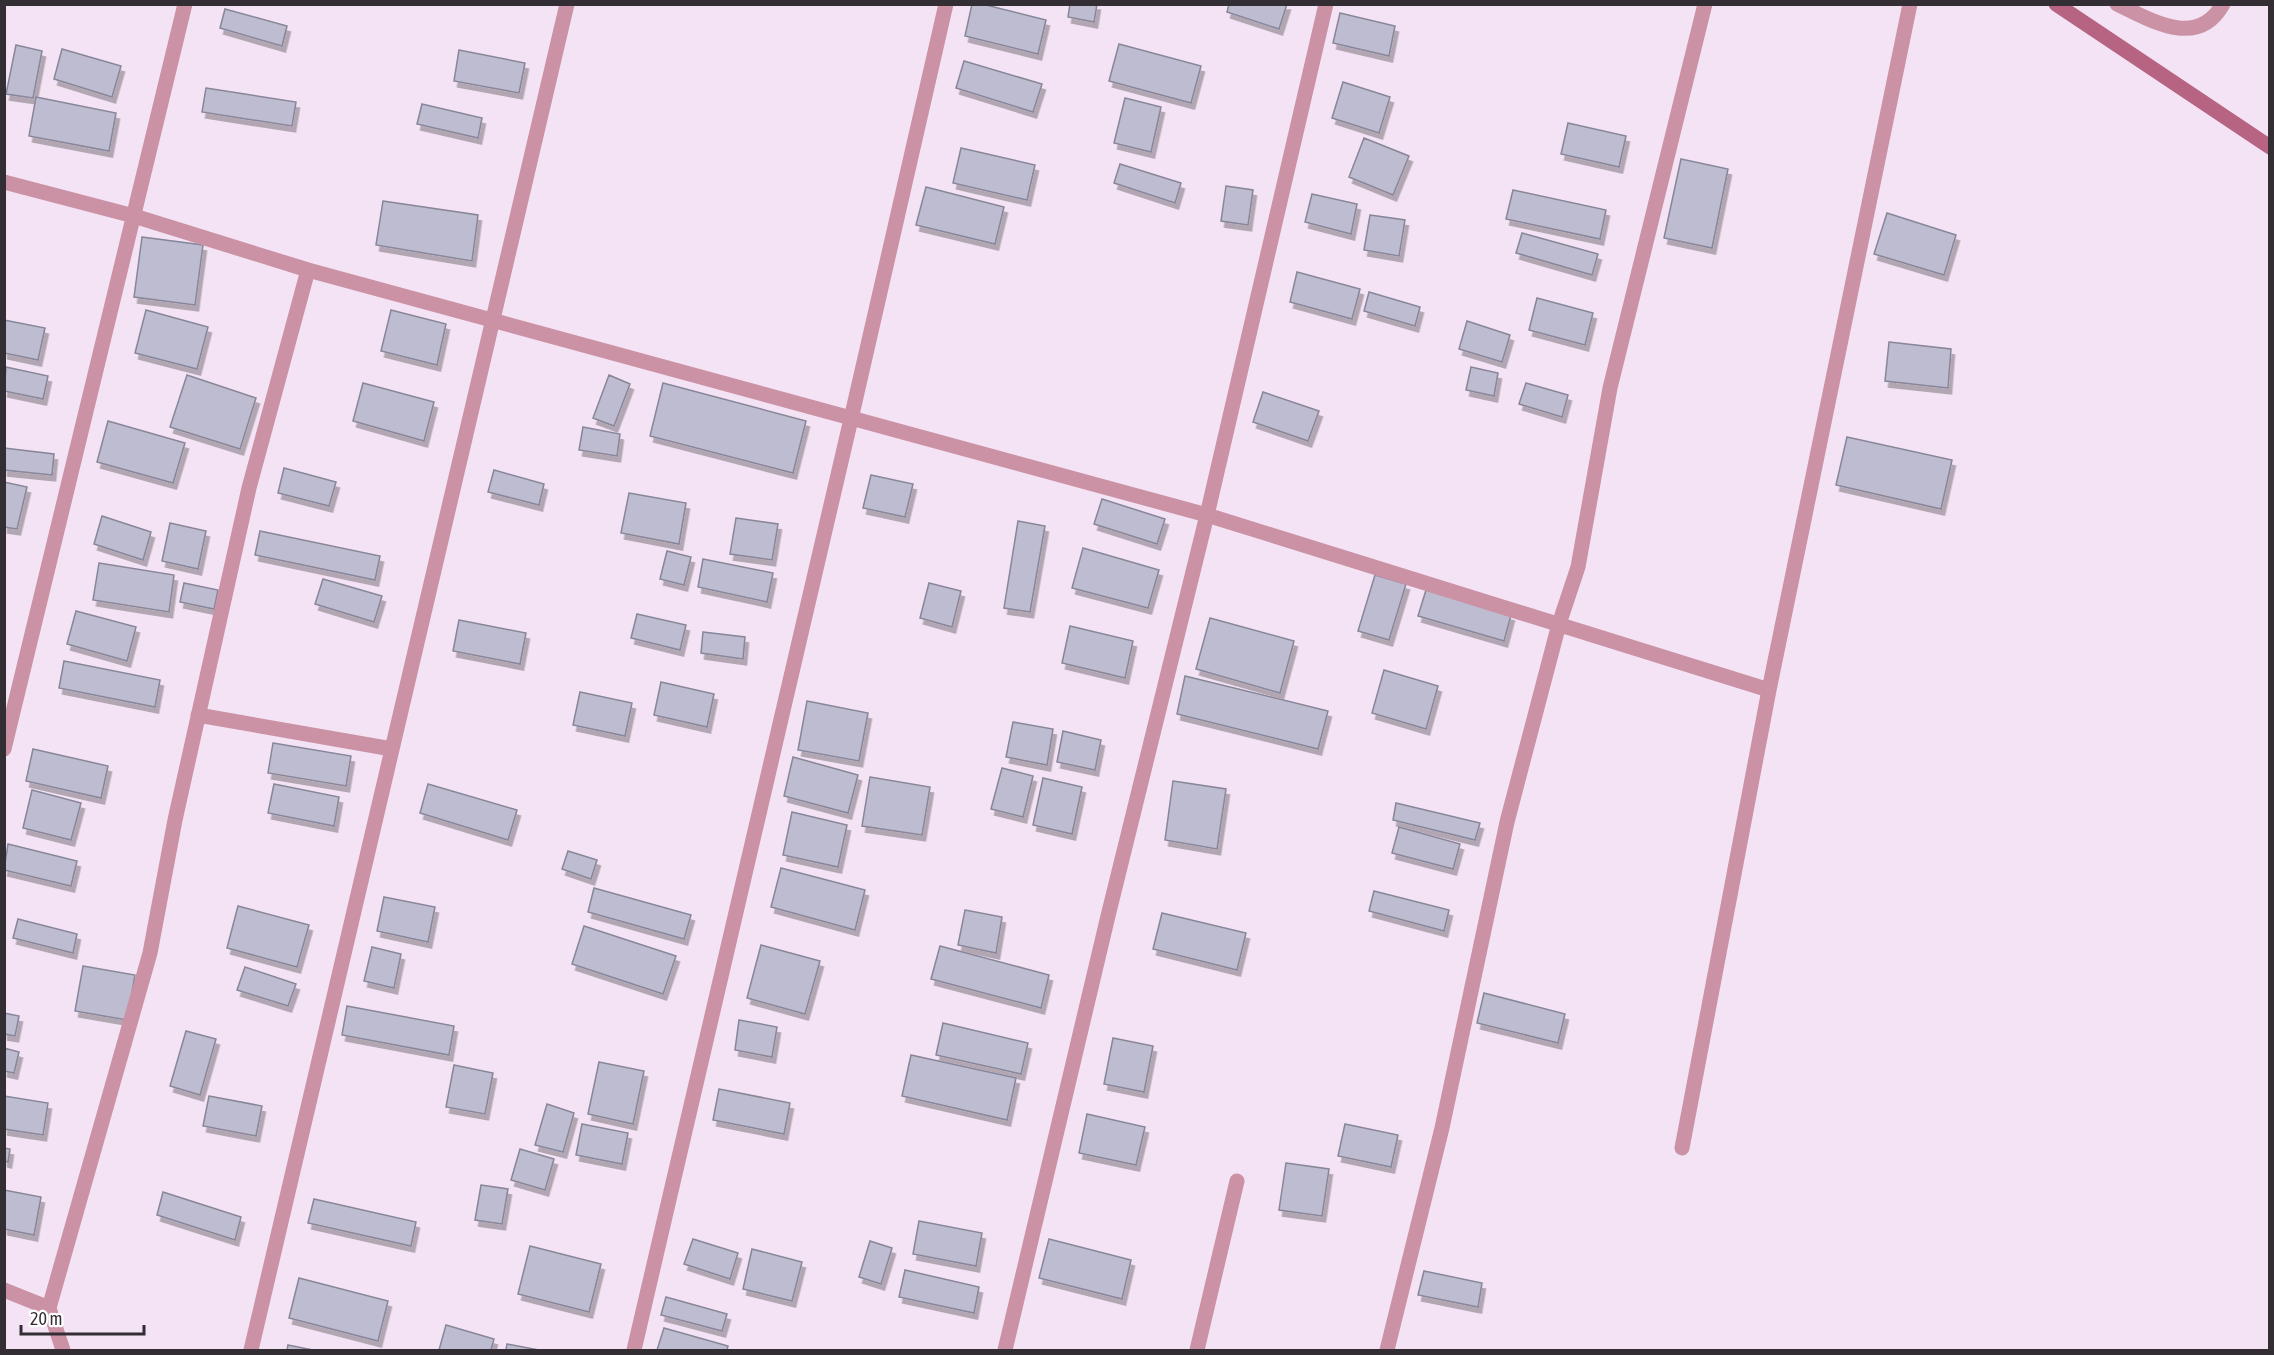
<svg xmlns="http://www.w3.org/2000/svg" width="2274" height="1355" font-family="'Asap Condensed',sans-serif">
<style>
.building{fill:#bebcd0;stroke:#888699;stroke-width:1.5;filter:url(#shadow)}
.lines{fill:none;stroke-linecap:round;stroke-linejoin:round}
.street{stroke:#cb91a4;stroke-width:15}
.secondary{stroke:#b76482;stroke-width:15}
</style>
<defs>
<filter id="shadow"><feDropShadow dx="3.5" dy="6" stdDeviation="0" flood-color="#0004"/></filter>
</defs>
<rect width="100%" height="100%" fill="#f3e3f4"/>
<path class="building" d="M 972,4 L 982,4 L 1046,20 L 1038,54 L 965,36 Z
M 1070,4 L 1097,4 L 1094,22 L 1068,17 Z
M 1229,4 L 1287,4 L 1279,29 L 1227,12 Z
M 225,9 L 287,26 L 282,46 L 220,28 Z
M 1340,13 L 1395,26 L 1389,56 L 1333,43 Z
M 1119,44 L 1201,66 L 1191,103 L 1109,81 Z
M 16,45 L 42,51 L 33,98 L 6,94 Z
M 62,49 L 121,66 L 112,97 L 54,79 Z
M 459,50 L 525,63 L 519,93 L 454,81 Z
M 964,61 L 1042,84 L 1033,112 L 956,88 Z
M 1343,82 L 1390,97 L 1379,133 L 1332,118 Z
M 206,88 L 296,102 L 292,126 L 202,112 Z
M 36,97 L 116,113 L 109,151 L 29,136 Z
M 1125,98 L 1161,107 L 1151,152 L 1114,143 Z
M 422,104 L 482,118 L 478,138 L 417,124 Z
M 1568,123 L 1626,136 L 1619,167 L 1561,154 Z
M 1364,138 L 1409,156 L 1393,195 L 1349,177 Z
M 961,148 L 1035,165 L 1027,200 L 953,183 Z
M 1681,159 L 1728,169 L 1712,248 L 1664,238 Z
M 1120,164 L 1181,183 L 1175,203 L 1114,183 Z
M 1226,186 L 1253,190 L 1248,225 L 1221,221 Z
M 926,187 L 1004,207 L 995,244 L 916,225 Z
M 1513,190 L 1606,210 L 1600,239 L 1506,219 Z
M 1312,194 L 1357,204 L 1351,234 L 1305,222 Z
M 383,201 L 478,215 L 472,261 L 376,245 Z
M 1887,213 L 1956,235 L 1944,275 L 1874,254 Z
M 1370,215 L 1405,220 L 1399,256 L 1364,250 Z
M 1522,233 L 1598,254 L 1592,275 L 1516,253 Z
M 142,237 L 203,245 L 195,305 L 134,297 Z
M 1297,272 L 1360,289 L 1352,319 L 1290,302 Z
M 1369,292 L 1420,307 L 1415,326 L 1364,311 Z
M 1537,298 L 1593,313 L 1585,345 L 1529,330 Z
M 146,310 L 208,327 L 197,369 L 135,353 Z
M 391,310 L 446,324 L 437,365 L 381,351 Z
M 4,320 L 45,328 L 38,360 L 4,353 Z
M 1467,321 L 1510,335 L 1502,362 L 1459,349 Z
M 1889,342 L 1951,349 L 1948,388 L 1885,381 Z
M 6,367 L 48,376 L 43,399 L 4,391 Z
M 1471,367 L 1498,373 L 1494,396 L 1466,390 Z
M 187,375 L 256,398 L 240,449 L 170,427 Z
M 609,375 L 630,384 L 614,426 L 593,418 Z
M 363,383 L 434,402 L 424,441 L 353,421 Z
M 663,383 L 806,421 L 793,473 L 650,436 Z
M 1526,383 L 1568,395 L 1562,417 L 1519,404 Z
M 1263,392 L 1319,411 L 1308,441 L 1253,422 Z
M 108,421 L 185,443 L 173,483 L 97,462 Z
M 583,427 L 620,434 L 617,456 L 579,450 Z
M 1847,437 L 1952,460 L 1941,509 L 1836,485 Z
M 4,448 L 54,454 L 52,475 L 4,470 Z
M 284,468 L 336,482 L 329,506 L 278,493 Z
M 494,470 L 544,484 L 539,505 L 488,492 Z
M 871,475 L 913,484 L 905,517 L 863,508 Z
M 4,482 L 27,487 L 17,529 L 4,527 Z
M 629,493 L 686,503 L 679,544 L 621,533 Z
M 1102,499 L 1165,519 L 1157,544 L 1094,524 Z
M 102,516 L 151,532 L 143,560 L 94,544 Z
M 736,518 L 778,524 L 772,560 L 730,554 Z
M 1018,521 L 1045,526 L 1030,612 L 1004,608 Z
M 170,523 L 206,531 L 198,569 L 162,561 Z
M 260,531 L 380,556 L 375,580 L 255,555 Z
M 1083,548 L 1159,570 L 1148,608 L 1072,588 Z
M 667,551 L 691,557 L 684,585 L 660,579 Z
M 703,559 L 773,573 L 767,602 L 698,587 Z
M 99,563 L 174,575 L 169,612 L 93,600 Z
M 1375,575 L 1406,584 L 1389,640 L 1358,631 Z
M 323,579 L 382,596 L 374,622 L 315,604 Z
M 184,583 L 218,590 L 214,609 L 180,602 Z
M 929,583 L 961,591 L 952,627 L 920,618 Z
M 1426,590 L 1511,615 L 1504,641 L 1418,616 Z
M 76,611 L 136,627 L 127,661 L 67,644 Z
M 637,614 L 686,625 L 680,650 L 631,638 Z
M 1210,618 L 1294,641 L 1280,693 L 1196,669 Z
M 459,620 L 526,633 L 520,664 L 453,651 Z
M 1070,626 L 1133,641 L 1125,678 L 1062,663 Z
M 703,632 L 745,637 L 743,659 L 701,653 Z
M 64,661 L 160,680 L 155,707 L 59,688 Z
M 1384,670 L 1438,686 L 1426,729 L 1372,713 Z
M 1185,676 L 1328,711 L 1318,749 L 1177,714 Z
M 661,682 L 714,694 L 707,727 L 654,715 Z
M 580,692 L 632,703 L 625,736 L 573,725 Z
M 807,701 L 868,713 L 859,761 L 798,750 Z
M 1013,722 L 1053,729 L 1047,765 L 1006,757 Z
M 1063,731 L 1101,740 L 1095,770 L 1057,762 Z
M 273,743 L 351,756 L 346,786 L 268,773 Z
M 33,749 L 108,766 L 101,798 L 26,781 Z
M 793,757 L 858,775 L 848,813 L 784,796 Z
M 1002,768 L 1033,776 L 1023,817 L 991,809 Z
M 870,777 L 930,787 L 922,835 L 862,826 Z
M 1043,778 L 1082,787 L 1072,834 L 1033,825 Z
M 1173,781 L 1226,789 L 1217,849 L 1165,840 Z
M 274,784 L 339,797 L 334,826 L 268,813 Z
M 428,784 L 517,810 L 508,840 L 420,813 Z
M 32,790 L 81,803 L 71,840 L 23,828 Z
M 1396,803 L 1480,823 L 1475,840 L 1393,820 Z
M 792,812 L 847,825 L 838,867 L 783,855 Z
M 1399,827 L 1460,844 L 1453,869 L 1392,853 Z
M 8,844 L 77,861 L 71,886 L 4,870 Z
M 568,851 L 597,860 L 591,879 L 562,869 Z
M 781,868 L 865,890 L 855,930 L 771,907 Z
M 594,888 L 691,915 L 684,939 L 588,912 Z
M 1374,891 L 1449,910 L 1444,931 L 1369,911 Z
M 384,897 L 435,907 L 428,942 L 377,931 Z
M 238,906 L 309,925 L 297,967 L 227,948 Z
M 965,910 L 1002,917 L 996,953 L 958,945 Z
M 1162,913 L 1246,933 L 1237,970 L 1153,949 Z
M 18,919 L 77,934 L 73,953 L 13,938 Z
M 584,926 L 676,956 L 663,994 L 572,964 Z
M 761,945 L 820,961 L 805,1014 L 747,998 Z
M 940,946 L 1049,975 L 1041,1008 L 931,979 Z
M 372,947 L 401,954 L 394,988 L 364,981 Z
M 83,966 L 135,975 L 127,1020 L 75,1011 Z
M 245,967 L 296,984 L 288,1006 L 237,990 Z
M 1484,993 L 1565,1014 L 1558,1043 L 1477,1023 Z
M 347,1006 L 454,1026 L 449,1055 L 342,1035 Z
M 4,1013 L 19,1016 L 15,1036 L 4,1034 Z
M 739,1020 L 777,1027 L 772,1057 L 735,1050 Z
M 943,1023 L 1028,1043 L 1021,1074 L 936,1055 Z
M 186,1031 L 216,1039 L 200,1095 L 170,1086 Z
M 1113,1038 L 1153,1046 L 1144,1092 L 1104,1084 Z
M 4,1048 L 19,1052 L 14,1073 L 4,1071 Z
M 911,1055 L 1016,1078 L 1007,1120 L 902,1096 Z
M 599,1062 L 644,1071 L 633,1124 L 588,1114 Z
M 454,1065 L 493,1073 L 485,1114 L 446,1107 Z
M 719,1089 L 790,1103 L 784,1134 L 713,1120 Z
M 4,1096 L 48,1103 L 43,1135 L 4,1129 Z
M 209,1096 L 262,1106 L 256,1136 L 203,1126 Z
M 547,1104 L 574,1113 L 563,1152 L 535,1145 Z
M 1087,1114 L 1145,1127 L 1136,1165 L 1079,1153 Z
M 582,1124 L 628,1133 L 622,1164 L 576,1155 Z
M 1345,1124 L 1398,1135 L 1391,1167 L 1338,1156 Z
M 4,1148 L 10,1149 L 8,1162 L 4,1161 Z
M 520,1149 L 554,1159 L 545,1190 L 511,1180 Z
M 1286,1163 L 1329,1169 L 1322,1216 L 1279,1210 Z
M 481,1185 L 508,1189 L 502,1224 L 475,1220 Z
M 4,1190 L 41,1197 L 34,1235 L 4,1229 Z
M 163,1192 L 241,1217 L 235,1240 L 157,1215 Z
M 314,1199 L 416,1222 L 411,1246 L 308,1223 Z
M 919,1221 L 982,1233 L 976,1266 L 913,1254 Z
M 693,1239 L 738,1253 L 730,1279 L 684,1264 Z
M 1049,1239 L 1131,1260 L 1122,1299 L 1039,1278 Z
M 870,1241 L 892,1248 L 881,1284 L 859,1277 Z
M 530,1246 L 601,1264 L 589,1312 L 518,1294 Z
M 752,1249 L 802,1262 L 792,1301 L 743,1289 Z
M 905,1270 L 979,1287 L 974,1313 L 899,1297 Z
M 1424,1271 L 1482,1283 L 1478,1307 L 1418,1295 Z
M 299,1278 L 388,1301 L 378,1341 L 289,1318 Z
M 666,1297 L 727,1314 L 722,1331 L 661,1315 Z
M 446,1325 L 494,1339 L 491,1350 L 439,1350 Z
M 664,1328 L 728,1346 L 727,1350 L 657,1350 Z
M 507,1344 L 539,1350 L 506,1350 Z
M 288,1345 L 313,1350 L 287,1350 Z"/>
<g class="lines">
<path class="street" d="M 2117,4 C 2152,21 2198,49 2223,4
M 4,182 L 134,216 L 308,270 L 1207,515 L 1769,690
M 198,715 L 392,749
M 4,749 L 185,4
M 1682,1148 L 1769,690 L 1910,4
M 4,1290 L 49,1308 L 63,1350
M 49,1308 L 150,953 L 175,820 L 249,488 L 308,270
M 251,1350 L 567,4
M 634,1350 L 851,419 L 946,4
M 1005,1350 L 1108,916 L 1207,515 L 1326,4
M 1197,1350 L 1237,1181
M 1387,1350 L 1442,1128 L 1507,822 L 1559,624 L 1578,567 L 1610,388 L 1705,4"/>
<path class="secondary" d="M 2056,4 L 2270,147"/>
</g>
<rect width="2274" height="1355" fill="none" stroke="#332d34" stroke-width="12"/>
<path d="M21 1325v9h123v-9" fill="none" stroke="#332d34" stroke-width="3"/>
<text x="30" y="1325" font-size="18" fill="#332d34" stroke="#ffffff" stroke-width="4.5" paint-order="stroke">20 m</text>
</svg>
